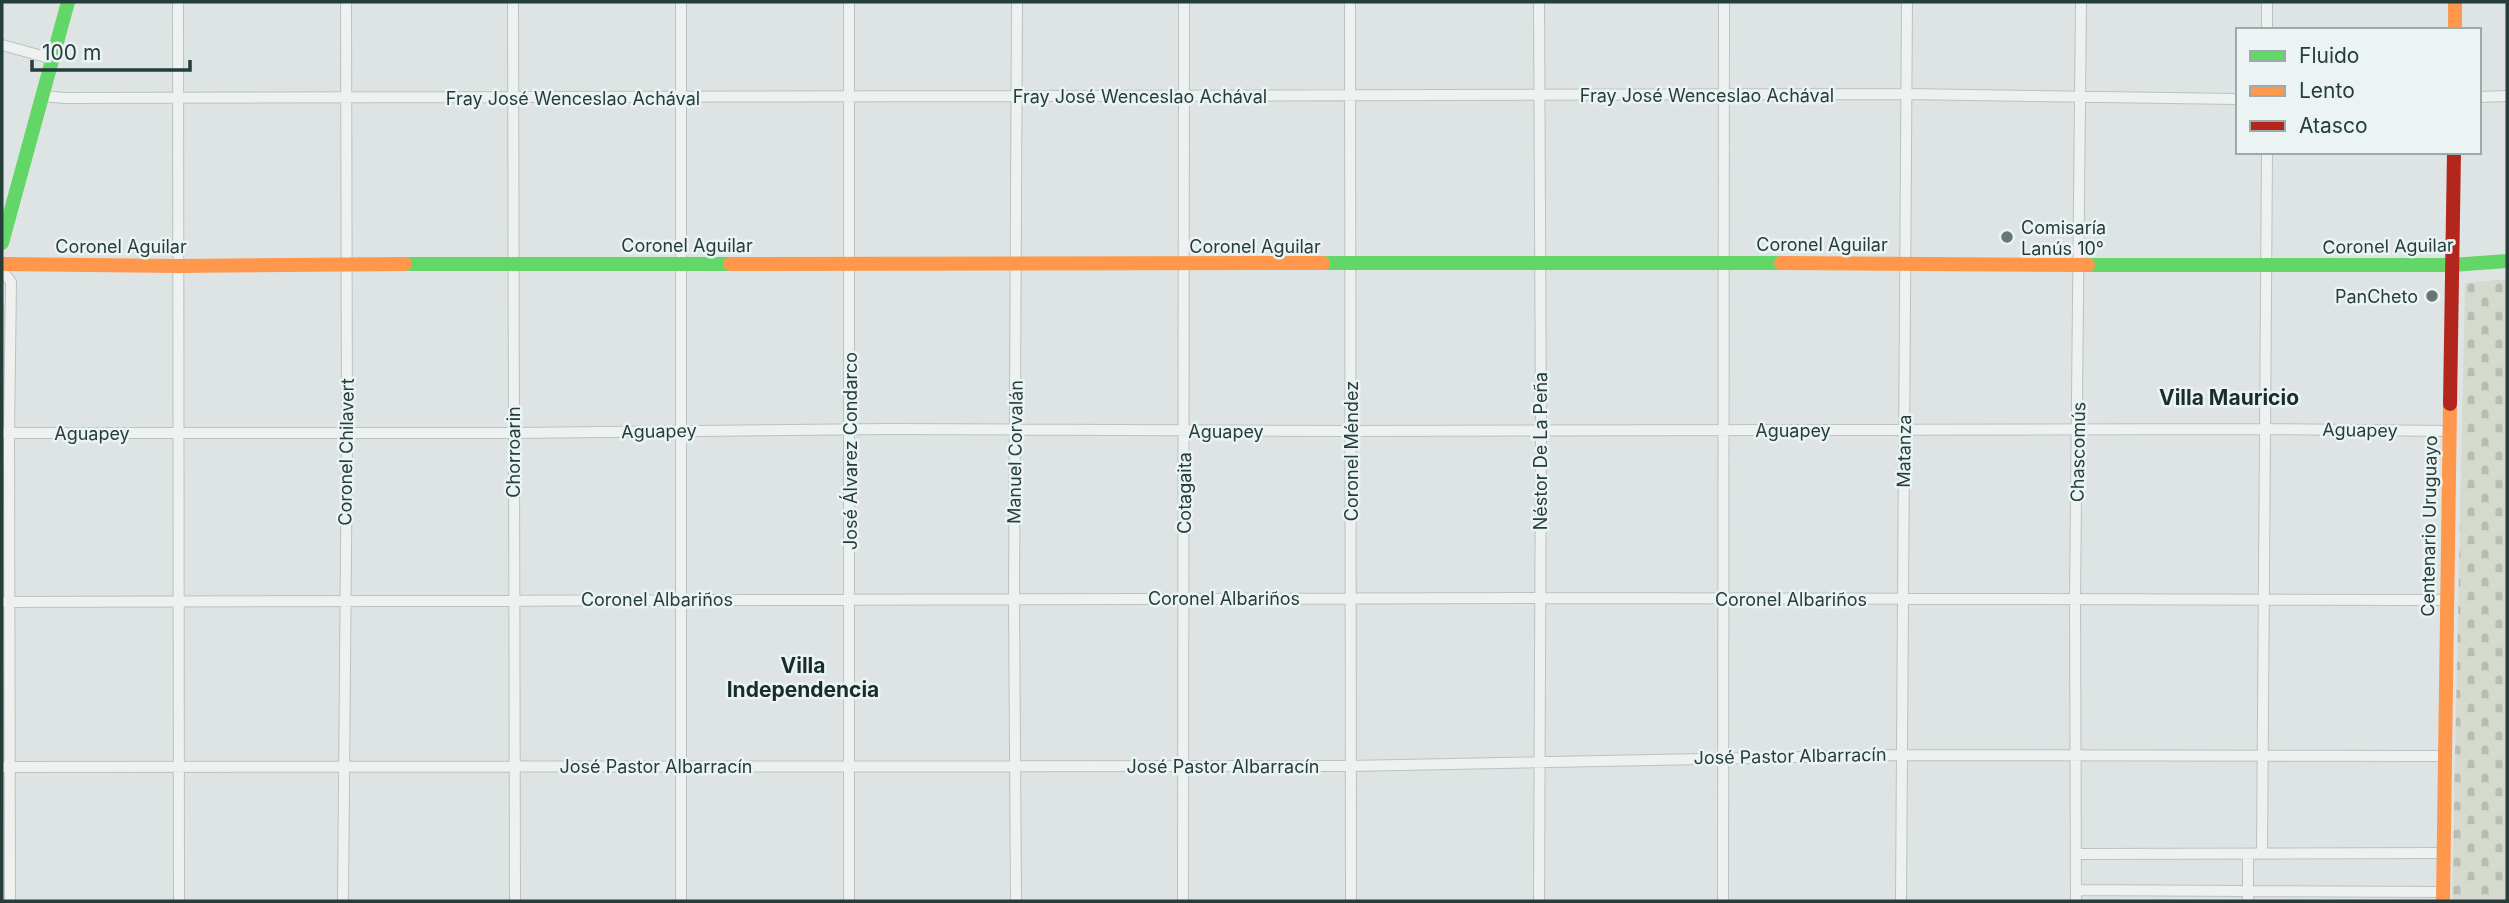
<svg xmlns="http://www.w3.org/2000/svg" width="2509" height="903" font-family="Inter,sans-serif">
<style>
.cemetery{fill:url(#cemetery-stones)}
.green{fill:#d6dace}
.lines{fill:none;stroke-linecap:round;stroke-linejoin:round}
.street-casing{stroke:#bcc2c1;stroke-width:12}
.street{stroke:#edf1f0;stroke-width:10}
.fast{stroke:#63d668;stroke-width:14}
.slow{stroke:#ff974d;stroke-width:14}
.jam{stroke:#b3261e;stroke-width:14}
.poi-dot{fill:#667776;stroke:#ebf4f3;stroke-width:2.5}
.labels{text-anchor:middle;dominant-baseline:central;stroke-width:5;stroke-linejoin:round;paint-order:stroke}
.street-label{font-size:18px;fill:#253d3b;stroke:#ebf4f3}
.poi-label{font-size:18px;fill:#253d3b;stroke:#ebf4f3;text-anchor:start}
.quarter-label{font-size:21px;font-weight:bold;fill:#182d2c;stroke:#ebf4f3}
</style>
<defs>
<pattern id="cemetery-stones" width="16" height="16" patternUnits="userSpaceOnUse" patternTransform="scale(1.75)"><rect width="16" height="16" fill="#d6dace"/><path d="M2 7V4a2 2 0 0 1 4 0v3zM10 15v-3a2 2 0 0 1 4 0v3z" fill="#b8bcb2"/></pattern>
</defs>
<rect width="100%" height="100%" fill="#dee4e3"/>
<path class="cemetery" d="M 2507,279 L 2507,901 L 2452,901 L 2465,283 Z"/>
<path class="green" d="M 2,303 L 5,305 L 4,419 L 2,421 Z"/>
<g class="lines">
<g class="street-casing">
<path id="street" d="M 178,2 L 179,901
M 513,2 L 515,901
M 681,2 L 681,901
M 1350,2 L 1351,901
M 1539,2 L 1541,430 L 1539,901
M 2267,2 L 2267,30
M 2,45 L 53,59
M 43,96 L 65,98 L 1906,94 L 2238,99
M 2479,97 L 2507,96
M 2,270 L 11,282 L 9,433 L 10,901
M 2,433 L 513,433 L 889,429 L 1352,431 L 2265,429 L 2449,431
M 2,602 L 1539,598 L 2447,600
M 2,767 L 1350,766 L 1903,755 L 2445,756
M 2076,854 L 2444,853
M 2262,854 L 2267,152
M 2076,890 L 2443,892
M 343,901 L 347,432 L 346,2
M 849,901 L 849,2
M 1016,901 L 1014,599 L 1017,2
M 1183,901 L 1184,2
M 1723,901 L 1724,2
M 1901,901 L 1907,2
M 2076,901 L 2075,599 L 2081,2
M 2248,901 L 2248,854"/>
</g>
<use href="#street" class="street"/>
<path class="fast" d="M 2,243 L 68,2
M 1323,263 L 1781,263
M 405,264 L 730,264
M 2088,265 L 2452,265 L 2507,261"/>
<path class="slow" d="M 2455,2 L 2455,30
M 1781,263 L 2088,265
M 2,264 L 178,266 L 405,264
M 730,264 L 1323,263
M 2443,901 L 2450,404"/>
<path class="jam" d="M 2450,404 L 2454,152"/>
</g>
<g class="poi-dot">
<circle cx="2007" cy="237" r="7"/>
<circle cx="2432" cy="296" r="7"/>
</g>
<g class="labels">
<g class="street-label">
<text x="1707" y="95">Fray José Wenceslao Achával</text>
<text x="1140" y="96">Fray José Wenceslao Achával</text>
<text x="573" y="98">Fray José Wenceslao Achával</text>
<text x="1822" y="244">Coronel Aguilar</text>
<text x="687" y="245">Coronel Aguilar</text>
<text x="121" y="246">Coronel Aguilar</text>
<text x="1255" y="246">Coronel Aguilar</text>
<text transform="translate(2388 246) rotate(-1)">Coronel Aguilar</text>
<text x="1793" y="430">Aguapey</text>
<text transform="translate(2360 430) rotate(1)">Aguapey</text>
<text transform="translate(659 431) rotate(-1)">Aguapey</text>
<text x="1226" y="431">Aguapey</text>
<text x="92" y="433">Aguapey</text>
<text transform="translate(850 451) rotate(-90)">José Álvarez Condarco</text>
<text transform="translate(1351 451) rotate(-90)">Coronel Méndez</text>
<text transform="translate(1540 451) rotate(-90)">Néstor De La Peña</text>
<text transform="translate(1904 451) rotate(-89)">Matanza</text>
<text transform="translate(346 452) rotate(-89)">Coronel Chilavert</text>
<text transform="translate(513 452) rotate(-90)">Chorroarin</text>
<text transform="translate(1015 452) rotate(-89)">Manuel Corvalán</text>
<text transform="translate(2078 452) rotate(-89)">Chascomús</text>
<text transform="translate(1184 493) rotate(-90)">Cotagaita</text>
<text transform="translate(2429 526) rotate(-89)">Centenario Uruguayo</text>
<text x="1224" y="598">Coronel Albariños</text>
<text x="657" y="599">Coronel Albariños</text>
<text x="1791" y="599">Coronel Albariños</text>
<text transform="translate(1790 756) rotate(-1)">José Pastor Albarracín</text>
<text x="656" y="766">José Pastor Albarracín</text>
<text x="1223" y="766">José Pastor Albarracín</text>
</g>
<g class="poi-label">
<text x="2021" y="227">Comisaría<tspan x="2021" dy="21">Lanús 10°</tspan></text>
<text x="2418" y="296" text-anchor="end">PanCheto</text>
</g>
<g class="quarter-label">
<text x="2229" y="397">Villa Mauricio</text>
<text x="803" y="665">Villa<tspan x="803" dy="24">Independencia</tspan></text>
</g>
</g>
<rect width="2509" height="903" fill="none" stroke="#253d3b" stroke-width="7"/>
<rect x="2236" y="28" width="245" height="126" fill="#ebf4f3" stroke="#9caba9" stroke-width="2"/>
<rect x="2250" y="51" width="35" height="10" fill="#63d668" stroke="#9caba9" stroke-width="2"/>
<text x="2299" y="63" font-size="21" fill="#253d3b">Fluido</text>
<rect x="2250" y="86" width="35" height="10" fill="#ff974d" stroke="#9caba9" stroke-width="2"/>
<text x="2299" y="98" font-size="21" fill="#253d3b">Lento</text>
<rect x="2250" y="121" width="35" height="10" fill="#b3261e" stroke="#9caba9" stroke-width="2"/>
<text x="2299" y="133" font-size="21" fill="#253d3b">Atasco</text>
<path d="M32 60v10h158v-10" fill="none" stroke="#253d3b" stroke-width="3.5"/>
<text x="42" y="60" font-size="21" fill="#253d3b" stroke="#ebf4f3" stroke-width="5" paint-order="stroke">100 m</text>
</svg>
